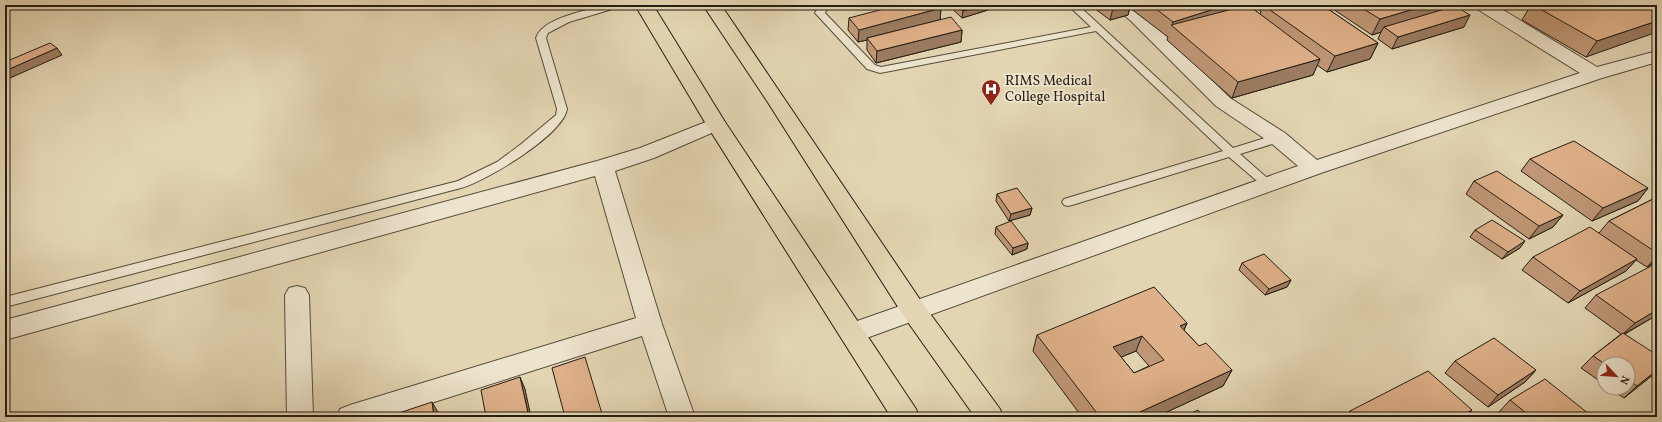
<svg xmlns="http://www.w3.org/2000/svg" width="1662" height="422" font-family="Vollkorn,serif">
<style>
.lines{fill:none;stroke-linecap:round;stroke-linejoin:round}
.lane-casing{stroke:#544b3b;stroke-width:2}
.street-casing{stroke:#544b3b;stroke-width:2}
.primary-casing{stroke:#251d13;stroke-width:2}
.lane{fill:#ede4cd;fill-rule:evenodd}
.street{fill:#ede4cd;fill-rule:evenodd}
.primary{fill:#e3d5b2;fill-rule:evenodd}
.wall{fill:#c09877;stroke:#251d13;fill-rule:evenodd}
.shaded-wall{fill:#9c7c61;stroke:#251d13}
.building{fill:#dfb18a;stroke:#251d13;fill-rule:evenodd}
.labels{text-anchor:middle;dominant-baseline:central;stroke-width:4;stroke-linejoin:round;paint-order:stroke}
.poi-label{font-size:14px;fill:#251d13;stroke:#ede4cd;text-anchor:start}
</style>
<rect width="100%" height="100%" fill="#e3d5b2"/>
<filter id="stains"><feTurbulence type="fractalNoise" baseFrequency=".005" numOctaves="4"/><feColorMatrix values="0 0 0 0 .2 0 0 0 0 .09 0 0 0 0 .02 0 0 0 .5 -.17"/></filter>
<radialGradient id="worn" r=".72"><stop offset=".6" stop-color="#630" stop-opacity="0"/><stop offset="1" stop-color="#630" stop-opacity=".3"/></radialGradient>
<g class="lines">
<g class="lane-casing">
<path id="lane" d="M 606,5 L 621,5 L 619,7 L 569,22 L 548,33 L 546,38 L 567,109 C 563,135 486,181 461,188 L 5,307 L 5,297 L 458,181 L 497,162 L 520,145 L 556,115 L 557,109 L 536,38 C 543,17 587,11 606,5 Z
M 819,5 L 829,5 L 825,13 L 875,65 L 881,67 L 1091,27 L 1068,5 L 1078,5 L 1233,148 L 1278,134 L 1282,135 L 1284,138 L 1282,141 L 1240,154 L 1274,184 L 1272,187 L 1264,187 L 1229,157 L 1072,205 L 1068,206 L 1064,205 L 1062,202 L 1064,199 L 1223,151 L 1096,31 L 880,73 L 867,69 L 817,15 L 815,13 Z"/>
</g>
<g class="street-casing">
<path id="street" d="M 1112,5 L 1132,5 L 1143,13 L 1230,98 L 1285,133 L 1317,160 L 1580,73 L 1477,9 L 1474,5 L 1495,5 L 1597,67 L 1657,51 L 1657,62 L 1602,78 L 1321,173 L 861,340 L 852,343 L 843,340 L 840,333 L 843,326 L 1298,166 L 1271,143 L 1216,106 L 1131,21 Z
M 716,118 L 723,120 L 726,124 L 723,128 L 654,158 L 615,171 L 662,324 L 695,417 L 669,417 L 642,336 L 387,417 L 337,417 L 340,409 L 350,405 L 636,318 L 595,176 L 5,340 L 5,320 L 597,161 L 640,148 Z
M 297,286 L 305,288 L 309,295 L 313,417 L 287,417 L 285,295 L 289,288 Z"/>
</g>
<g class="primary-casing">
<path id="primary" d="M 635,5 L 653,5 L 725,122 L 916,409 L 919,417 L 891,417 L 706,124 Z
M 703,5 L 721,5 L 923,304 L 1000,409 L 1003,417 L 975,417 L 905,318 L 767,101 Z"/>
</g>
<use href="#lane" class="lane"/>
<use href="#street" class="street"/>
<use href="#primary" class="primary"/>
</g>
<path class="wall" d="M 948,5 L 988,5 L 988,10 L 962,18 Z
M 1090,5 L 1252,5 L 1251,7 L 1260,14 L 1261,11 L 1256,8 L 1257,5 L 1322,5 L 1378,43 L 1370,59 L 1327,72 L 1317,65 L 1313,75 L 1232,98 L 1167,40 L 1168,37 L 1130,8 L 1128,15 L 1110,20 Z
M 1327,5 L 1447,5 L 1445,9 L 1464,27 L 1392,49 L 1378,39 L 1381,32 L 1372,35 Z
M 1531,5 L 1657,5 L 1586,57 L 1522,20 Z
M 941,8 L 940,20 L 962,30 L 961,42 L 876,63 L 867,50 L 867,40 L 858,42 L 848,30 L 849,18 Z
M 1657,148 L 1657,156 L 1652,153 Z
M 1530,159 L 1648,188 L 1638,201 L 1592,221 L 1521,171 Z
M 1474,181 L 1563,215 L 1553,227 L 1529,239 L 1466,194 Z
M 997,194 L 1032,208 L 1030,215 L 1009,221 L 996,201 Z
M 1657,197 L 1657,261 L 1647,267 L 1636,260 L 1626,271 L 1568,303 L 1522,270 L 1533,257 L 1599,233 L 1609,221 Z
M 996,227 L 1028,243 L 1027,249 L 1012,255 L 995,234 Z
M 1475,230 L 1520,248 L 1502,259 L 1470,237 Z
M 1242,263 L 1291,280 L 1287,287 L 1265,295 L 1239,270 Z
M 1596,295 L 1657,315 L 1625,334 L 1654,374 L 1624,398 L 1609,388 L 1628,388 L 1628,364 L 1604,364 L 1604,384 L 1581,368 L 1593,356 L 1621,334 L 1585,308 Z
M 1187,323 L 1184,330 L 1199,346 L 1232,370 L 1223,386 L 1156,417 L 1082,417 L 1033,351 L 1037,335 ZM 1136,351 L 1149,366 L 1134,373 L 1121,357 Z
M 1455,361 L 1536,370 L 1525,382 L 1488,407 L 1445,373 Z
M 1510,400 L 1589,414 L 1585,417 L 1505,417 L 1499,412 Z
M 1472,410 L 1466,417 L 1346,417 L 1350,411 Z"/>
<path class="shaded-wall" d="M 5,5 L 13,5 L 5,9 Z
M 984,5 L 988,5 L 988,10 L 962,18 L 963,11 Z
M 1124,5 L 1130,5 L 1128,15 L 1110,20 L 1113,8 Z
M 1227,5 L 1252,5 L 1250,11 L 1172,26 L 1173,22 Z
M 1428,5 L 1447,5 L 1442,13 L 1384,27 L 1381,32 L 1372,35 L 1380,19 Z
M 941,8 L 940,20 L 867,38 L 867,40 L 858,42 L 859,30 Z
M 1470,15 L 1464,27 L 1392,49 L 1398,37 Z
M 1657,21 L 1657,32 L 1586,57 L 1597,41 Z
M 962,30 L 961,42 L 876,63 L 877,51 Z
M 1378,43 L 1370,59 L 1327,72 L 1335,56 Z
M 57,48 L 62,55 L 10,78 L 5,72 L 5,71 Z
M 1320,59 L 1313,75 L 1232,98 L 1238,82 Z
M 1648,188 L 1638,201 L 1592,221 L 1603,208 Z
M 1032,208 L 1030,215 L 1009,221 L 1011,214 Z
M 1563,215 L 1553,227 L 1529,239 L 1539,226 Z
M 1525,241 L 1520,248 L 1502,259 L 1508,252 Z
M 1028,243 L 1027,249 L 1012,255 L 1013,248 Z
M 1657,256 L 1657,261 L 1647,267 Z
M 1637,259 L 1626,271 L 1568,303 L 1580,291 Z
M 1291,280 L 1287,287 L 1265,295 L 1269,289 Z
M 1657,310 L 1657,315 L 1622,335 L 1635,323 Z
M 1187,323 L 1180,339 L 1180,326 Z
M 1142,336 L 1136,351 L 1107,363 L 1113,347 Z
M 1232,370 L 1223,386 L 1156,417 L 1129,417 Z
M 1536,370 L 1525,382 L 1488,407 L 1498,395 Z
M 1657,370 L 1657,371 L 1654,374 L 1624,398 L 1637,386 Z
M 520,377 L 525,389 L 531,417 L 529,417 Z
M 432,402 L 439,414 L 439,417 L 434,417 Z
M 1472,410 L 1466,417 L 1460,417 Z"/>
<path class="building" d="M 899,5 L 938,5 L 941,8 L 859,30 L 849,18 Z
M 956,5 L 984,5 L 963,11 Z
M 1109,5 L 1124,5 L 1113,8 Z
M 1151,5 L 1227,5 L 1173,22 Z
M 1248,5 L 1320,59 L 1238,82 L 1171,25 Z
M 1263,5 L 1322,5 L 1378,43 L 1335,56 Z
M 1357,5 L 1428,5 L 1380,19 Z
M 1533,5 L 1616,5 L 1621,8 L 1630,5 L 1657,5 L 1657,21 L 1597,41 Z
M 1455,6 L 1470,15 L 1398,37 L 1384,27 Z
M 951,17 L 962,30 L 877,51 L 867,38 Z
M 50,43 L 57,48 L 5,71 L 5,62 Z
M 1574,141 L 1648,188 L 1603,208 L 1530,159 Z
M 1497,171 L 1563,215 L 1539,226 L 1474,181 Z
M 1017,188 L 1032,208 L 1011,214 L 997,194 Z
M 1657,197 L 1657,253 L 1609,221 Z
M 1492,220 L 1525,241 L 1508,252 L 1475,230 Z
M 1011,221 L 1028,243 L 1013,248 L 996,227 Z
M 1590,227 L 1637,259 L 1580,291 L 1533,257 Z
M 1264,254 L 1291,280 L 1269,289 L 1242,263 Z
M 1653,265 L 1657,268 L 1657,310 L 1635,323 L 1596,295 Z
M 1154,287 L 1187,323 L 1180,326 L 1199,346 L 1206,343 L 1232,370 L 1129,417 L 1100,417 L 1037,335 ZM 1142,336 L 1164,360 L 1134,373 L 1113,347 Z
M 1623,333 L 1657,355 L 1657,370 L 1637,386 L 1628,380 L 1628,364 L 1605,364 L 1593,356 Z
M 1494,338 L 1536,370 L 1498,395 L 1455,361 Z
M 585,357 L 603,417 L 565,417 L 552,368 Z
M 1428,371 L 1472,410 L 1460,417 L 1356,417 L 1350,411 Z
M 520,377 L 529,417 L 486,417 L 481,390 Z
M 1545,379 L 1589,414 L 1583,417 L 1531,417 L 1510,400 Z
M 432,402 L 434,417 L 390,417 L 390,416 Z
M 1198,410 L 1204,417 L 1183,417 Z"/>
<defs>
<g id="hospital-pin" transform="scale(1)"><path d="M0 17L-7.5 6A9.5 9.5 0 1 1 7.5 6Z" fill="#8f2418" stroke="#ede4cd"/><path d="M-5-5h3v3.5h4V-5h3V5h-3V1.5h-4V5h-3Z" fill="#fff"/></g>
</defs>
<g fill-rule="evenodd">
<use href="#hospital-pin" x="991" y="89"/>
</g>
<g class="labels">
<g class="poi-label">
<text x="1005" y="81">RIMS Medical<tspan x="1005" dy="16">College Hospital</tspan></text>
</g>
</g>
<rect width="1662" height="422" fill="none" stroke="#e3d5b2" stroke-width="20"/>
<rect x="6" y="6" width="1650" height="410" fill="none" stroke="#251d13" stroke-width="2"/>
<rect x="10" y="10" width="1642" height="402" fill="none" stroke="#251d13"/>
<g transform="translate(1616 376) rotate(116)"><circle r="19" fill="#ede4cd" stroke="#9d9483"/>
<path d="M0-3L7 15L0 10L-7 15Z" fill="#8f2418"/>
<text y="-6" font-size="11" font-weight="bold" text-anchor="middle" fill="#251d13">N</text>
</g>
<rect width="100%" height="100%" filter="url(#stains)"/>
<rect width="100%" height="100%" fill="url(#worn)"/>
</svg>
